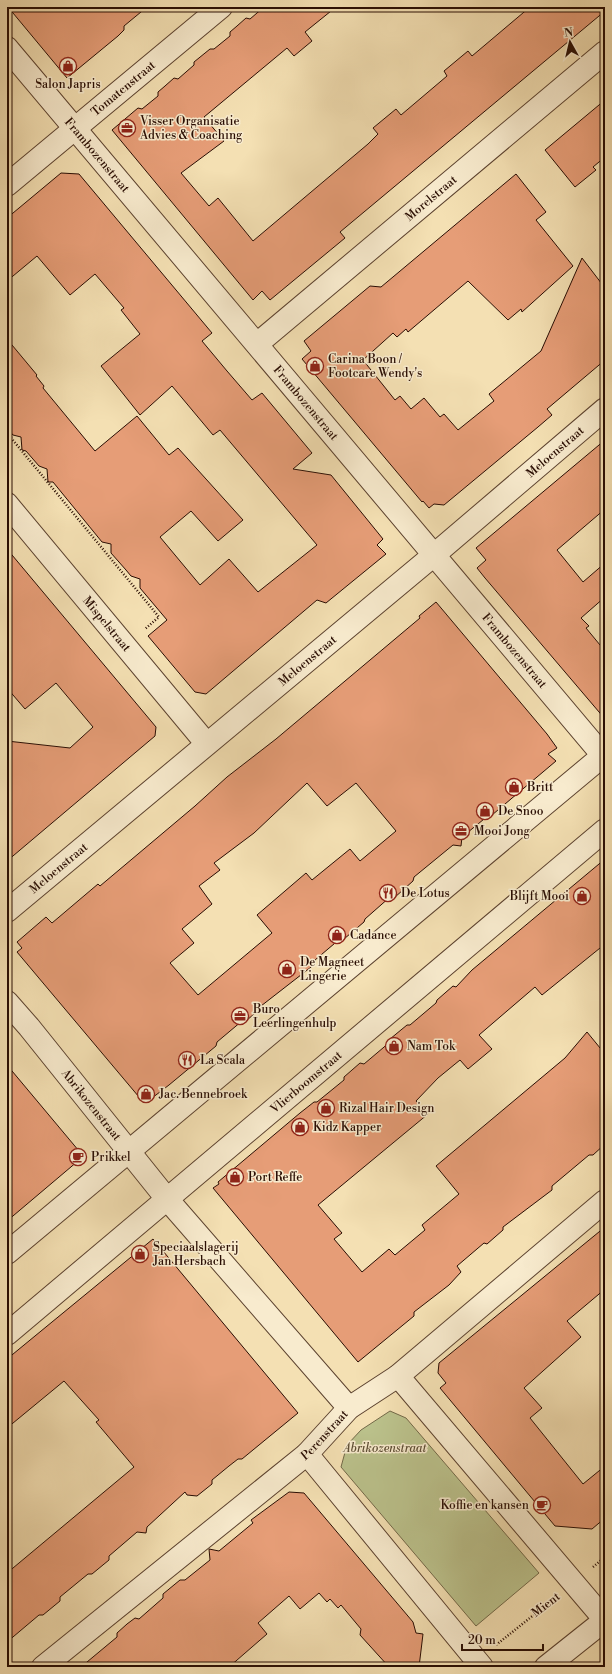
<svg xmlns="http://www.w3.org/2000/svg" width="612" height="1674" font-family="'Libre Bodoni',serif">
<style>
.green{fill:#bbc28c;stroke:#726848}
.building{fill:#e69d77;stroke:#290d03;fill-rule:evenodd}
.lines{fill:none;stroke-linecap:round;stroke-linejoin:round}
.street-casing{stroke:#5c422f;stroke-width:24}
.path{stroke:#290d03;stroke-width:2.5;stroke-dasharray:1 2;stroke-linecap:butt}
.street{stroke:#f8ebce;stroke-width:22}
.labels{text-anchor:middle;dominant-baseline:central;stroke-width:3;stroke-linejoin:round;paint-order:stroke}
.poi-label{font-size:12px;fill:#290d03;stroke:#f8ebce;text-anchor:start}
.street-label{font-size:12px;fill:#290d03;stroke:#f8ebce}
.park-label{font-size:12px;font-style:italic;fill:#5c4c33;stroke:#f8ebce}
</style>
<rect width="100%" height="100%" fill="#f4e0b3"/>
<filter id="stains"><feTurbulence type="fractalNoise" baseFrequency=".005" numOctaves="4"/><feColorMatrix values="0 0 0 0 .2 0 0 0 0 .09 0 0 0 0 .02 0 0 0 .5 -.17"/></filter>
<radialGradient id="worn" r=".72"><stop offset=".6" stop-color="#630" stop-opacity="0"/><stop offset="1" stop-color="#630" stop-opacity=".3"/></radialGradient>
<path class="green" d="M 390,1411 L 406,1418 L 539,1573 L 476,1626 L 341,1467 L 347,1445 L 361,1430 Z"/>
<path class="building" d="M 8,7 L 147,7 L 124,26 L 124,30 L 118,36 L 67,78 Z
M 264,7 L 336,7 L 305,32 L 312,41 L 294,56 L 287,48 L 204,117 L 224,141 L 181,173 L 209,206 L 218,198 L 253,241 L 368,144 L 378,134 L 373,128 L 396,109 L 401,115 L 447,76 L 444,71 L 468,51 L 472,56 L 530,7 L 605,7 L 605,11 L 340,232 L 345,238 L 270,300 L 262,291 L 253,300 L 112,130 L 138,108 L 142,109 L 158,96 L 158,92 L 165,86 L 174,78 L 178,79 L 194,65 L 194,62 L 210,49 L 214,49 L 230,36 L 230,32 L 237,26 L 246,18 L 250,19 Z
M 605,100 L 605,157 L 593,167 L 596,170 L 575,187 L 545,150 Z
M 61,173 L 79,174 L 212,333 L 202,341 L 227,371 L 252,400 L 262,393 L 312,453 L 293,469 L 331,475 L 383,539 L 377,545 L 386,554 L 326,603 L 317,600 L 206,694 L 195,692 L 148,636 L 167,620 L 140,588 L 140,579 L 131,576 L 126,570 L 111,553 L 111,544 L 102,542 L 53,482 L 48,482 L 47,469 L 39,466 L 26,451 L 22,450 L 21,437 L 13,435 L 7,428 L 7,339 L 37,375 L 36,376 L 44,386 L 43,388 L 95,451 L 137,416 L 169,455 L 178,448 L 243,520 L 218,541 L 191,511 L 160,537 L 200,585 L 229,559 L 258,592 L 317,545 L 220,430 L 213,435 L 172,386 L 140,415 L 101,366 L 140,334 L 121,310 L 124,308 L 95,274 L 70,295 L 37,256 L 7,281 L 7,218 Z
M 516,174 L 546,212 L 536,220 L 573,266 L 522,312 L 521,309 L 508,320 L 468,281 L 408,332 L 406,329 L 397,337 L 393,333 L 363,360 L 395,400 L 400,396 L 411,409 L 424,398 L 440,417 L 444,414 L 458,430 L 494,401 L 489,394 L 541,351 L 582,258 L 605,288 L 605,360 L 547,409 L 552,415 L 538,427 L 444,505 L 434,504 L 429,508 L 423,501 L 422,502 L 302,359 L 311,351 L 304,341 L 370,286 L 381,287 Z
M 605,440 L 605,509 L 557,550 L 583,582 L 605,563 L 605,597 L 581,618 L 589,626 L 586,628 L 605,651 L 605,719 L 485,578 L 477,568 L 486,560 L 476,548 Z
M 7,549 L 156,727 L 155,736 L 7,861 L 7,741 L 70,748 L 93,727 L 56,683 L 25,709 L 7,688 Z
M 436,602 L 547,734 L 557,748 L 548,754 L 556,761 L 492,815 L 489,815 L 462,837 L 461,846 L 453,845 L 414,877 L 413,881 L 394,898 L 390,897 L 365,919 L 364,922 L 344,939 L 341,938 L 315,960 L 315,964 L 261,1006 L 262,1007 L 246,1021 L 242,1021 L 217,1042 L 216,1046 L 169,1085 L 152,1098 L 144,1090 L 139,1097 L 17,952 L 22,948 L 17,942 L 46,917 L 52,923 L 98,884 L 100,886 L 195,806 L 227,777 L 276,739 L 420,618 L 419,616 ZM 307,783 L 327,806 L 356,783 L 396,831 L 360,861 L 350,849 L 312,880 L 306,873 L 257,915 L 272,933 L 198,995 L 170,963 L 194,943 L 182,929 L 212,904 L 199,886 L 220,870 L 214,863 L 254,833 Z
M 605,859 L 605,944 L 542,995 L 535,987 L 479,1035 L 492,1049 L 468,1069 L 460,1060 L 438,1078 L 416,1101 L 428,1114 L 318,1205 L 342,1233 L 334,1239 L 362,1272 L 389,1249 L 395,1255 L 425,1230 L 422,1225 L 459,1194 L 436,1166 L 565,1058 L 587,1032 L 605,1054 L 605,1144 L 593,1155 L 589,1155 L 552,1186 L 552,1190 L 503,1227 L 503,1230 L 487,1244 L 484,1243 L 457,1266 L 461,1272 L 449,1285 L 414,1312 L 414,1316 L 358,1362 L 213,1188 L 219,1184 L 218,1182 L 300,1113 L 314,1102 L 317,1102 L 344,1080 L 344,1077 L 360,1063 L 364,1064 L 390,1042 L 390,1039 L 407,1025 L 410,1025 L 436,1003 L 437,1000 L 453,986 L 456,987 L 472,970 Z
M 7,1065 L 79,1151 L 78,1161 L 7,1221 Z
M 605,1227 L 605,1289 L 567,1321 L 581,1337 L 524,1388 L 542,1408 L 530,1418 L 583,1484 L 605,1466 L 605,1518 L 592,1529 L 555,1526 L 440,1388 L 446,1383 L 438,1373 L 439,1363 Z
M 153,1239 L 298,1413 L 242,1459 L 238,1459 L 229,1466 L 212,1480 L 212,1484 L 197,1496 L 187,1495 L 185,1492 L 147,1527 L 146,1533 L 137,1532 L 109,1556 L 109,1560 L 92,1574 L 88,1574 L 60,1597 L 60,1601 L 43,1615 L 39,1615 L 7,1642 L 7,1573 L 134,1467 L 96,1422 L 99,1420 L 64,1381 L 7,1428 L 7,1359 Z
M 289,1492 L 304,1493 L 413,1622 L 416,1633 L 423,1634 L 419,1667 L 389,1667 L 360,1635 L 361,1629 L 341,1605 L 338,1608 L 330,1599 L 327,1602 L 319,1593 L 300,1609 L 289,1596 L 258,1623 L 267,1634 L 229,1667 L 81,1667 L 117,1637 L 117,1633 L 127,1624 L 135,1618 L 139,1619 L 163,1598 L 163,1594 L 180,1580 L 185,1580 L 210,1560 L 209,1549 L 219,1551 L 253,1523 L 251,1520 Z"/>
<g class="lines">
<g class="street-casing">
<g id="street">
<path id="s1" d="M 7,48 L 605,758"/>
<path id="s2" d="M 7,185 L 221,7"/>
<path id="s3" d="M 257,344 L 605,52"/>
<path id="s4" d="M 7,504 L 206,743"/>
<path id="s5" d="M 7,911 L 434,555 L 605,409"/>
<path id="s6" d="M 7,1002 L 29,1027 L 167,1199 L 349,1408"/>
<path d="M 7,1253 L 605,754"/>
<path id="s7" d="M 7,1334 L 605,830"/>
<path d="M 398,1376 L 605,1620"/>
<path d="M 307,1454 L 482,1667"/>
<path id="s8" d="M 43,1667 L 307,1454 L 349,1408 L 398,1376 L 605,1201"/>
<path d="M 546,1667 L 605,1620"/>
</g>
</g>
<path class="path" d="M 7,433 L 159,617 L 145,629
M 593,1567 L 605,1557
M 496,1645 L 555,1598"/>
<use href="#street" class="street"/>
</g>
<defs>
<g id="shop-ring" transform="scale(0.9)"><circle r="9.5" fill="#f8ebce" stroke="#8f2418" stroke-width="1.5"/><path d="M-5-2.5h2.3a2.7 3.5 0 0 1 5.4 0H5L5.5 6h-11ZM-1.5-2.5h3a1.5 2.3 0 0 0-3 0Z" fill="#8f2418"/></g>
<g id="office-ring" transform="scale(0.9)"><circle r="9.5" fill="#f8ebce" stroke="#8f2418" stroke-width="1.5"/><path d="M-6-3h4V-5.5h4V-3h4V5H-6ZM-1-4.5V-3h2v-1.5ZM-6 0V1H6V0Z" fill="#8f2418"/></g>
<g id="restaurant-ring" transform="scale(0.9)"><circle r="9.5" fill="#f8ebce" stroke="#8f2418" stroke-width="1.5"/><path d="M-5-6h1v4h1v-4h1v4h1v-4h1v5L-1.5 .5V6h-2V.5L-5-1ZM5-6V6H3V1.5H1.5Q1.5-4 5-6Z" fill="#8f2418"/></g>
<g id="cafe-ring" transform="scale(0.9)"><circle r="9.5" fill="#f8ebce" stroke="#8f2418" stroke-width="1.5"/><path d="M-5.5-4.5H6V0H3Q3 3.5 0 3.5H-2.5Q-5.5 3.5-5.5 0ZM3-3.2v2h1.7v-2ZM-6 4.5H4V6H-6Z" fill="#8f2418"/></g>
</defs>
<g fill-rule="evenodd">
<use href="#shop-ring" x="68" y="66"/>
<use href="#office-ring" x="127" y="128"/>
<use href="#shop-ring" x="315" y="366"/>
<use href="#shop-ring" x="514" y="787"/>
<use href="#shop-ring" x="485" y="811"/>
<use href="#office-ring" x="461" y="831"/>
<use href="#restaurant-ring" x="388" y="893"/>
<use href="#shop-ring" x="582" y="896"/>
<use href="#shop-ring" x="337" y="935"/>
<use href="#shop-ring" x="287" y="969"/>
<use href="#office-ring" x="240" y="1016"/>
<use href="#shop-ring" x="394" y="1046"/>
<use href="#restaurant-ring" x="187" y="1060"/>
<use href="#shop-ring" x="146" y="1094"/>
<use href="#shop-ring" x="326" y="1108"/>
<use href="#shop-ring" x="300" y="1127"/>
<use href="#cafe-ring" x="78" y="1157"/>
<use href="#shop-ring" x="235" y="1177"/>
<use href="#shop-ring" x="140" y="1254"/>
<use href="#cafe-ring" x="542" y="1505"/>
</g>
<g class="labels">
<g class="poi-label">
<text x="68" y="84" text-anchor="middle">Salon Japris</text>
<text x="140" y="121">Visser Organisatie<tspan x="140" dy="14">Advies &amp; Coaching</tspan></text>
<text x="328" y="359">Carina Boon /<tspan x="328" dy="14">Footcare Wendy's</tspan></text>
<text x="527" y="787">Britt</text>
<text x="498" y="811">De Snoo</text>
<text x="474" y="831">Mooi Jong</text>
<text x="401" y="893">De Lotus</text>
<text x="569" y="896" text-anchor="end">Blijft Mooi</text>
<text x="350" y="935">Cadance</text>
<text x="300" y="962">De Magneet<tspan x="300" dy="14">Lingerie</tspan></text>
<text x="253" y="1009">Buro<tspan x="253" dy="14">Leerlingenhulp</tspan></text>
<text x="407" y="1046">Nam Tok</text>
<text x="200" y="1060">La Scala</text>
<text x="159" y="1094">Jac. Bennebroek</text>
<text x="339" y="1108">Rizal Hair Design</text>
<text x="313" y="1127">Kidz Kapper</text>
<text x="91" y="1157">Prikkel</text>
<text x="248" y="1177">Port Reffe</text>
<text x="153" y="1247">Speciaalslagerij<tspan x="153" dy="14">Jan Hersbach</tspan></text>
<text x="529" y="1505" text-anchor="end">Koffie en kansen</text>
</g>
<g class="street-label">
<text stroke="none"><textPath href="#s2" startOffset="151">Tomatenstraat</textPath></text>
<text stroke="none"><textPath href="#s1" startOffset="140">Frambozenstraat</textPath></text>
<text stroke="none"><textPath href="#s3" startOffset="227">Morelstraat</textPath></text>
<text stroke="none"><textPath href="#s1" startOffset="464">Frambozenstraat</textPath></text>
<text stroke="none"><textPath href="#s5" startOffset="715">Meloenstraat</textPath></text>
<text stroke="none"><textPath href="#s4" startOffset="156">Mispelstraat</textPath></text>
<text stroke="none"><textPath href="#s1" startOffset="788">Frambozenstraat</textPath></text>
<text stroke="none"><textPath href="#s5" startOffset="391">Meloenstraat</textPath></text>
<text stroke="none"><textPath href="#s5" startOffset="67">Meloenstraat</textPath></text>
<text stroke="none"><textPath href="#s7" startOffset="391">Vlierboomstraat</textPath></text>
<text stroke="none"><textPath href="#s6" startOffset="133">Abrikozenstraat</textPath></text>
<text stroke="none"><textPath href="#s8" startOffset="365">Perenstraat</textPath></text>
<text transform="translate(546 1605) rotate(-38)">Mient</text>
</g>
<g class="park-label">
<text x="385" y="1448">Abrikozenstraat</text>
</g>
</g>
<rect width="612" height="1674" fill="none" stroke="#f4e0b3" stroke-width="24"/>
<rect x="8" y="8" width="596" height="1658" fill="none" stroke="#290d03" stroke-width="2"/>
<rect x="12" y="12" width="588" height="1650" fill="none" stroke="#290d03"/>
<g transform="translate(570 42) rotate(352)" stroke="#f8ebce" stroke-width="3" paint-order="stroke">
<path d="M0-3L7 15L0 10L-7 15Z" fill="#290d03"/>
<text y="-6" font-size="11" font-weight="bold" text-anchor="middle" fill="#290d03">N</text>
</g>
<path d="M462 1644v6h81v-6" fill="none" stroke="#290d03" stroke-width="2"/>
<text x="468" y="1644" font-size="12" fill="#290d03" stroke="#f8ebce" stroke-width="3" paint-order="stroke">20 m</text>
<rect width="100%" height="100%" filter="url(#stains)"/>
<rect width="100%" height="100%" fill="url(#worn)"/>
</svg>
